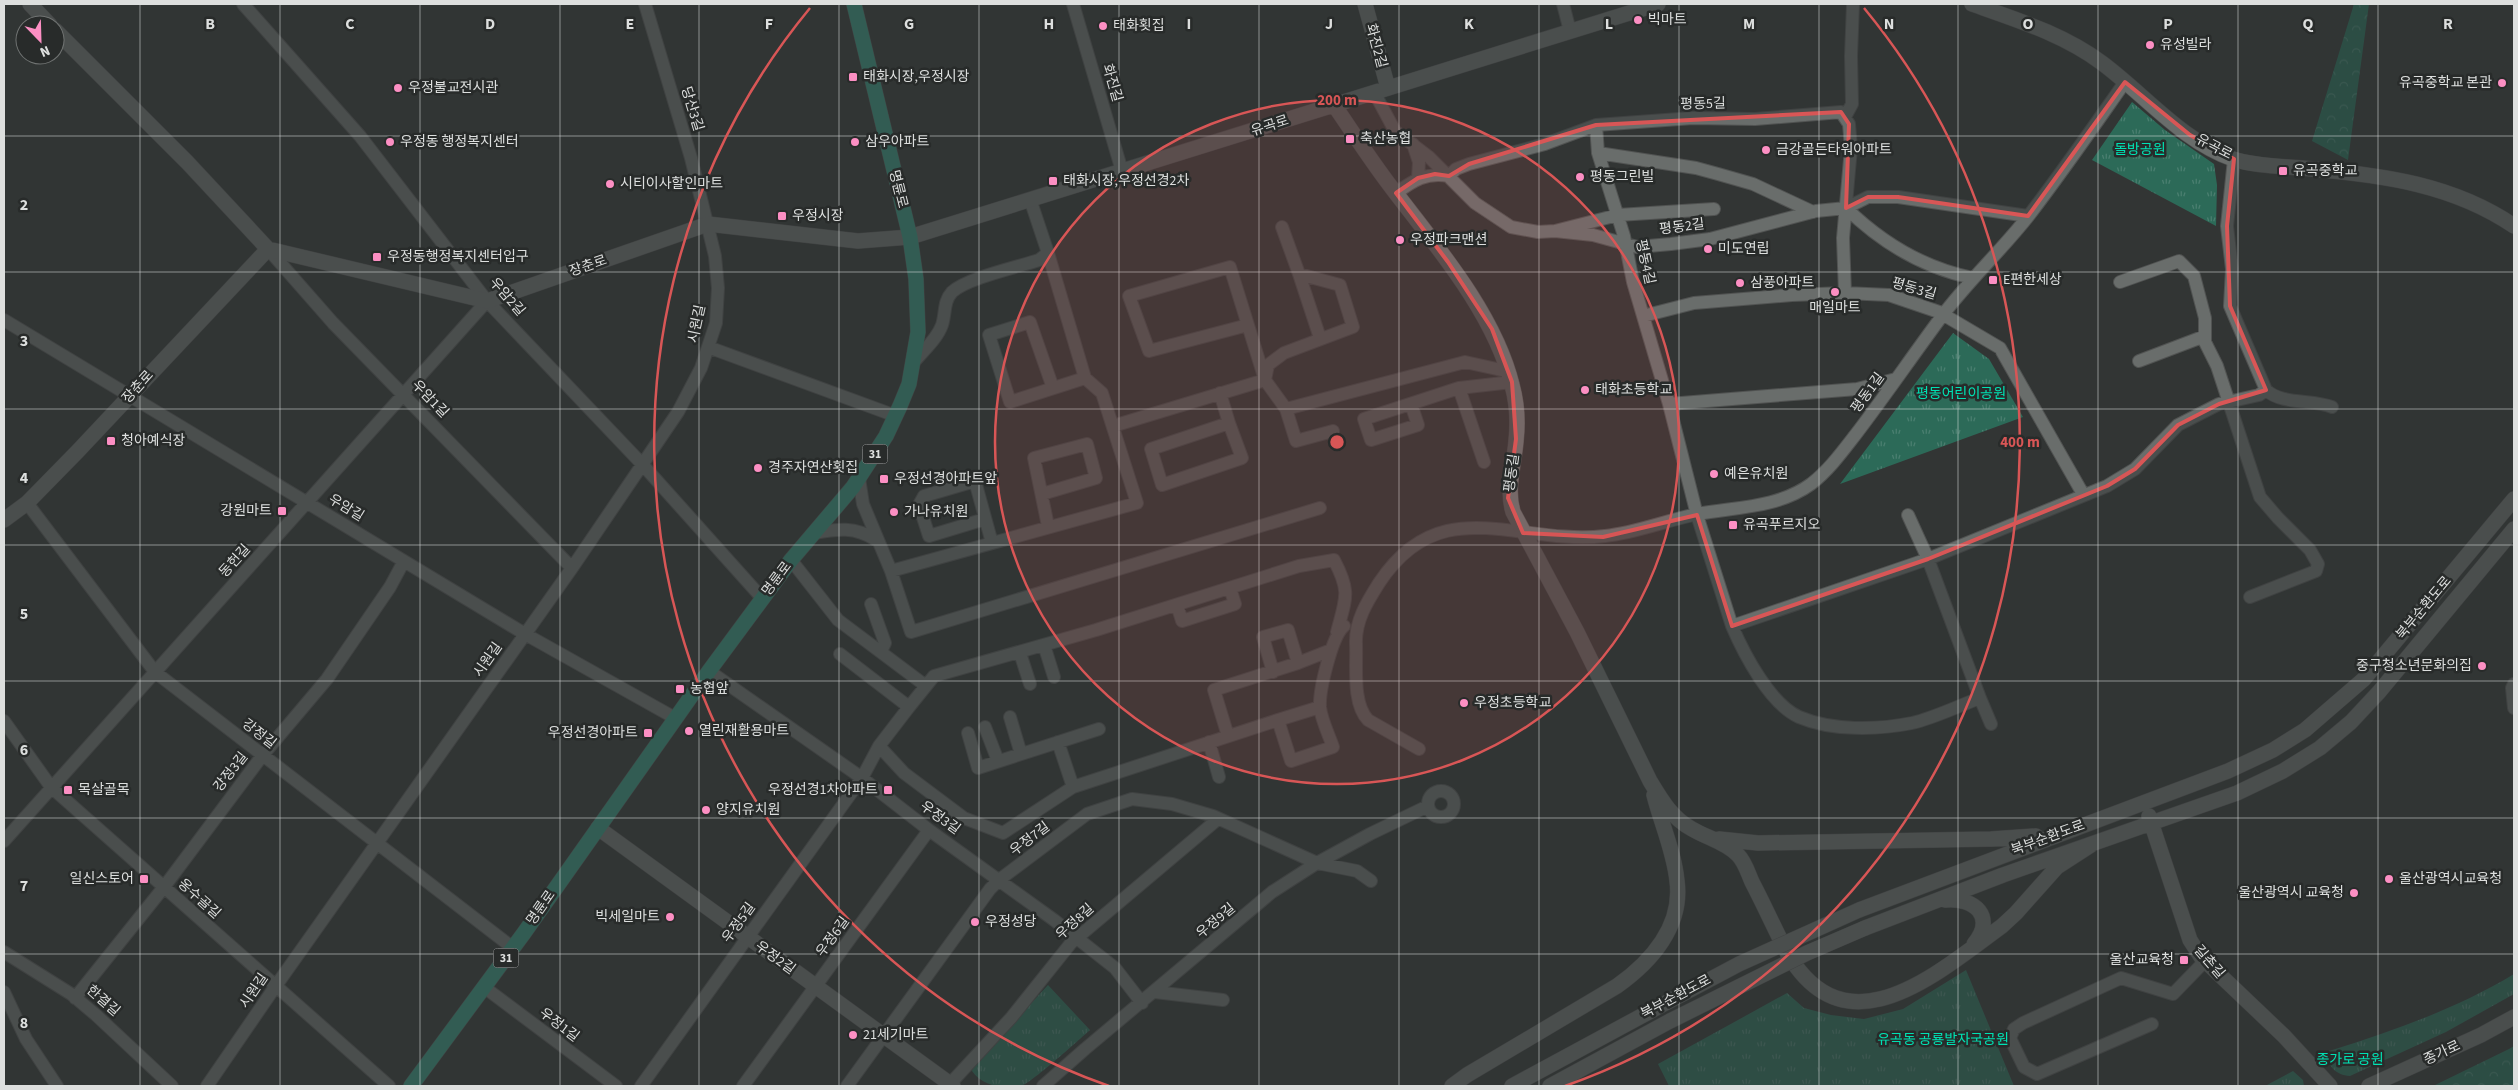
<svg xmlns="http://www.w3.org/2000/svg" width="2518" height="1090" font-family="'Source Sans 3','Noto Sans KR',sans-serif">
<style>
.forest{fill:url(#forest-crowns)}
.park{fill:url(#park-tufts)}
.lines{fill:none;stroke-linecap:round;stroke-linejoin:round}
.street-casing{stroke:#515352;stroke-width:14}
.secondary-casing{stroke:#515352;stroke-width:16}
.primary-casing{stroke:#515352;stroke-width:16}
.street{stroke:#696d6b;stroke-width:12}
.secondary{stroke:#696d6b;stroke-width:15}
.primary{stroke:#348d78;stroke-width:15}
.secondary-bridge-casing{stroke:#515352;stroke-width:16;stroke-linecap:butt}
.secondary-bridge{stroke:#696d6b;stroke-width:15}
.marked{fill:none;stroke:#d85656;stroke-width:4;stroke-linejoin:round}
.grid{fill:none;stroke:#dddfde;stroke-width:1;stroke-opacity:0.55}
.ring{fill:none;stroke:#d85656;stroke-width:2.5}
.poi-dot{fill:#fc8fc3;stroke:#282b2a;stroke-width:2}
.labels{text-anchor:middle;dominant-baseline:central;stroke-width:5;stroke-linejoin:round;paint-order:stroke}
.shield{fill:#282b2a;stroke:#a7a9a8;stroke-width:1}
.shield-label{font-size:12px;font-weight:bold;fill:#dddfde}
.poi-label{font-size:14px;fill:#dddfde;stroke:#282b2a;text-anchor:start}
.street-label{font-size:14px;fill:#dddfde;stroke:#282b2a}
.park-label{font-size:14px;fill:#00e1b3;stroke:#282b2a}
.grid-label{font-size:16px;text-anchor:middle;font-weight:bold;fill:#dddfde;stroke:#282b2a;stroke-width:5;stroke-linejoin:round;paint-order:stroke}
.centre{fill:#d85656;stroke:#282b2a;stroke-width:2.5}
.ring-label{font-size:15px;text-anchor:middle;font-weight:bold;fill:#d85656;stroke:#282b2a;stroke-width:5;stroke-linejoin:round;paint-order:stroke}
</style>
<defs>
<pattern id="forest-crowns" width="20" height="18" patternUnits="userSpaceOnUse" patternTransform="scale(1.25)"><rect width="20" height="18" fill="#266c58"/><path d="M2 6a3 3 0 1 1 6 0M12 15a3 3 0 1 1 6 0" fill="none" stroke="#458170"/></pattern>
<pattern id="park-tufts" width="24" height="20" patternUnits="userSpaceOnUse" patternTransform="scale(1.25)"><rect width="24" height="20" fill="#2c6a58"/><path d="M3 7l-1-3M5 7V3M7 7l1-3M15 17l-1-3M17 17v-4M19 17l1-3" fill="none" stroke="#4a7f70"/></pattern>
</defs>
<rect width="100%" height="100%" fill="#323534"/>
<path class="forest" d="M 2354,4 L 2369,4 L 2348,160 L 2312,141 Z
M 2514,1046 L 2514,1086 L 2433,1086 L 2509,1049 Z"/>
<path class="park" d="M 2132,102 L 2165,130 L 2214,164 L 2217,185 L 2216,226 L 2092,160 Z
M 1953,333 L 1989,359 L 2023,417 L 1840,484 Z
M 1966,970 L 2014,1086 L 1669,1086 L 1658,1064 L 1787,993 L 1804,1008 L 1831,1015 L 1864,1019 L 1903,1009 Z
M 2514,974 L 2514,994 L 2446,1032 L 2350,1076 C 2335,1075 2331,1067 2324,1055 L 2329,1051 C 2393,1031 2456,1009 2514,974 Z
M 1048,985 L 1090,1030 C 1080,1039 1029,1085 1021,1086 C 1005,1090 982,1086 972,1071 L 973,1066 Z
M 2293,1071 L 2303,1080 L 2304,1086 L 2265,1086 Z"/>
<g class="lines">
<g class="street-casing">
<path id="street" d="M 243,4 L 360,136 L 487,301 L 642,464 L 763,599
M 1073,4 L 1122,171
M 1563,4 L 1570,31
M 1374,92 L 1395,131 L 1429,157 L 1475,203 L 1511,227 L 1538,232 L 1555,231 L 1618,215 L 1714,209
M 1845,117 L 1852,104 L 1851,56 L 1853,4
M 1596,125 L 1598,153 L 1624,236 L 1633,282 L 1669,404 L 1697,515 L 1732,626 L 1928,559 L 2107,486 L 2135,469 L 2178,425 L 2219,404 L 2259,395 L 2266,390 C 2282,405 2312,399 2332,407
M 1413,144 L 1419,162 L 1418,178
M 1598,153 L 1696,168 L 1718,174 L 1753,184 L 1813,212
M 2234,159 L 2227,226 L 2232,269 L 2230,306 L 2266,390
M 1396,193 C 1414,180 1426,172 1449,176 L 1456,169 L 1469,164 L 1545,144 L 1596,125 L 1693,118 L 1755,119 L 1841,112 L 1849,124 L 1851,148 L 1843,238 L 1845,293
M 1846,208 C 1882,243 1923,268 1973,278
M 1282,227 L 1299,274
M 1555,231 L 1593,235 L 1637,247 L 1671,244 L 1710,239 L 1816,211 L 1846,208 L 1868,197 L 1898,197 L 2028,216
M 268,249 L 333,323 L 572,568
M 2120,282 L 2179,261 L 2194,276 L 2205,318 L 2205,342 L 2217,366 L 2260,497 L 2278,518 L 2310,550 L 2318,564 L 2316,571 L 2250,597
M 1643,316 L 1694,303 L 1792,295 L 1845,293 L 1889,295 L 1939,312 L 2000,348 L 2083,494
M 4,320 L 525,634 L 675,718
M 1248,325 L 1149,351 L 1129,296 L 1230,267 L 1265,380 L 1286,409 L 1465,362 L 1506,371
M 708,347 L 896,416
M 2139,361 L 2205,336
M 914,362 C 924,350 937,339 942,325 C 946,313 943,302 952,292 C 967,278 1018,267 1039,260 L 1048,253
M 1053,388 L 1030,322 L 989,335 L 1010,402 L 1085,378
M 1459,388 L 1484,462
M 1220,393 L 1229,423 L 1151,449 L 1162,485 L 1242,458 L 1229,423
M 1411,404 L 1418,425 L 1371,440 L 1364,419 L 1459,388 L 1512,382
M 1669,404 L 1857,389 L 1896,379
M 1286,409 L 1296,441 L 1333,431
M 1113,426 L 1265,380 L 1268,365 L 1284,353 L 1353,327 L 1340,285 L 1299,274 L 1320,338
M 859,478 L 863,504 L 891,571 L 911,632 L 1320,508
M 1042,494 L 1096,478 L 1087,444 L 1034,458 L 1048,526
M 27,503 L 155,672 L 513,948
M 985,519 L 929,536 L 919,505 L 924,496 L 975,481 L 992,543
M 814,533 C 837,529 855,526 876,540
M 791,560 L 838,620 L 926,686
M 891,571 L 1137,503 L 1102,393 L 1085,378 L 1048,253 L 1030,199
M 871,604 L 885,643 L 881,651
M 1177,605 L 1182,621 L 1235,604 L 1230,588
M 1732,626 C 1744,654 1770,704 1799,717 C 1832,731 1877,730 1912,723 C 1934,718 1958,706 1980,698 L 1928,559 L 1908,515
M 1044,645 L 1054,677
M 1020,653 L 1030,684
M 840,654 L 909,707 L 879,746 L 904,773 L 964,818 L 1003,833 L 1073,787 L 1278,720
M 709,671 L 862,778 L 929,830 L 1054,920 L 1115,968 L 1142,1003
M 1273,672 L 1263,637 L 1288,630 L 1298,663
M 2514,684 L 2512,688 L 2514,708
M 1980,698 L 1991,724
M 909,707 L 934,676 L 1096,630 L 1299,566 L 1334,560 C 1351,592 1346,598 1337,632
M 1320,707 L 1278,720 L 1291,761 L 1333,747 C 1329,735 1321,719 1320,707 C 1319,690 1332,636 1344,626
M 1010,717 L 1021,754
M 4,721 L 51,787 L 389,1086
M 985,727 L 998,761
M 968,733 L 978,768 L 1099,729
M 1228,736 L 1214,690 L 1298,663 L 1331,650
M 1058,742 L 1073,787
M 1209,742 L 1219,777
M 1419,749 L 1368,720 C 1352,703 1357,667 1356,644 C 1355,621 1367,602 1379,583 C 1441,489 1517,546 1605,536 C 1636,533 1667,520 1698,514 C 1736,507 1778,508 1811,484 C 1829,470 1842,452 1856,434 C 1885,396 1913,355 1942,316 C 1969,280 2002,250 2030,214 C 2063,171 2094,126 2125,82
M1428 804a13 13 0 1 1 26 0a13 13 0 1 1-26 0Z
M 4,841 L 487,301
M 4,952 L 71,994 L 96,1015 L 172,1086
M 484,987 L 616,1086
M 4,992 L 26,1039 L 57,1086
M 1155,992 L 1223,1000
M 75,998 L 164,887 L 262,756 L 327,679 L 390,587 L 404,561
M 2152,1024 L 2037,1074 L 2024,1067 L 2010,1038 L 2014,1029 L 2023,1023 L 2121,978 L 2173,994 L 2205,961
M 207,1086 L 275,987 L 572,568 L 678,412 L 701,368 L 716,323 L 718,288 L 715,256 L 691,158 L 645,4
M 641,1086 L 862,778 L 879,746
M 743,1086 L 929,830
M 847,1086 L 990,889 L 999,880 L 1087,814 L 1132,799 L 1172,804 L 1213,816 L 1317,863 L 1357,871 L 1371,881
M 948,1086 L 1011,1018 L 1071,943 L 1218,819
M 1043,1086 L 1085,1049 L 1272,892 L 1317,863 L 1370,834 L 1428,806"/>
</g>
<g class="secondary-casing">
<path id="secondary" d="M 30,4 L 50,25
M 1365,4 L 1388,88
M 1972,4 C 2017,20 2063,34 2102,63 C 2145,95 2182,141 2233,159 C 2258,167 2287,166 2312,169 C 2383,175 2454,185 2514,226
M 55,30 L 187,162 L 268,249
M 1334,105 C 1354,134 1373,164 1395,192 C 1438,248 1495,315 1512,385 C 1517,403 1518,423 1516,441 C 1514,465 1506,490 1513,512 L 1577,632 L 1650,781 C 1662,801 1672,818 1692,829 C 1707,838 1726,842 1738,855 C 1745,862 1748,873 1752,882 C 1763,903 1773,925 1784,947 C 1843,1057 1935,975 2002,926 L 2016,913 L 2057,867 L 2091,845
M 4,520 L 27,503 L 77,452 L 268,249 L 487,301 L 708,224 L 858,241 L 910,237 L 1658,4
M 2149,816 L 2190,940 L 2201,957 L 2284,1036 L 2330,1086
M 598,828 L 953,1086
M 1719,839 L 1758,843 L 1991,839 L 2036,836
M 1945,900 C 1975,897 1996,917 1974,944
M 1859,910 L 2228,771 L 2273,750 L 2305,730 L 2364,679 L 2514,499
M 1865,928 L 2003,875 L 2237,793 L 2283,771 L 2320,748 L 2351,722 L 2379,692 L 2514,529
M 1452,1086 L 1467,1075 L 1617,986 C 1651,962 1683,926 1677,881 C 1674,851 1661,823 1654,795
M 1512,1086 L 1660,1006
M 1550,1086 L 1670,1021
M 2369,1086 L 2481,1035 L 2514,1017"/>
</g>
<g class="primary-casing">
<path id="primary" d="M 411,1086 L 524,933 L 709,671 L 791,560 L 853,487 L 886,436 L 900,406 L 909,384 L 918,332 L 916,279 L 910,237 L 854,4"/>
</g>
<use href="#street" class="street"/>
<use href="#secondary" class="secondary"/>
<use href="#primary" class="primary"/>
<g class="secondary-bridge-casing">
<path id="secondary-bridge" d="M 1660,1006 L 1739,964 L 1859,910
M 1670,1021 L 1807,953 L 1865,928"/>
</g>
<use href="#secondary-bridge" class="secondary-bridge"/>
</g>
<path d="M0 0H2518V1090H0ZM 2125,82 L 2190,135 L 2234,159 L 2227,226 L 2230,306 L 2266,390 L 2219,404 L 2178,425 L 2135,469 L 2107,486 L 1928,559 L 1732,626 L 1697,515 L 1603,537 L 1523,533 L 1508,498 L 1516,439 L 1512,382 L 1492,329 L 1448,262 L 1396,193 L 1418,178 L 1435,174 L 1449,176 L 1469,164 L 1596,125 L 1841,112 L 1849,124 L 1846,208 L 1868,197 L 1898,197 L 2028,216 Z" fill="#323534" fill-opacity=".55" fill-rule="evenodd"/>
<path class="marked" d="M 2125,82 L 2190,135 L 2234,159 L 2227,226 L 2230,306 L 2266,390 L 2219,404 L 2178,425 L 2135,469 L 2107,486 L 1928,559 L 1732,626 L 1697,515 L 1603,537 L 1523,533 L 1508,498 L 1516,439 L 1512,382 L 1492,329 L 1448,262 L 1396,193 L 1418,178 L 1435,174 L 1449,176 L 1469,164 L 1596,125 L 1841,112 L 1849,124 L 1846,208 L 1868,197 L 1898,197 L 2028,216 Z"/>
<path class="grid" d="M 140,4 L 140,1086M 280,4 L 280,1086M 420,4 L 420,1086M 560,4 L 560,1086M 699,4 L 699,1086M 839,4 L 839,1086M 979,4 L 979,1086M 1119,4 L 1119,1086M 1259,4 L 1259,1086M 1399,4 L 1399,1086M 1539,4 L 1539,1086M 1679,4 L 1679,1086M 1819,4 L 1819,1086M 1958,4 L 1958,1086M 2098,4 L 2098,1086M 2238,4 L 2238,1086M 2378,4 L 2378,1086M 4,136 L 2514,136M 4,272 L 2514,272M 4,409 L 2514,409M 4,545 L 2514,545M 4,681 L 2514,681M 4,818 L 2514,818M 4,954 L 2514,954"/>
<circle cx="1337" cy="442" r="342" fill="#d85656" fill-opacity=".12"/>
<g class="ring">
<circle cx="1337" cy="442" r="342"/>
<path d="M1109 1086A683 683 0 0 1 810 8M1864 8A683 683 0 0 1 1565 1086"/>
</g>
<g class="poi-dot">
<circle cx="1638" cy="20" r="5"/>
<circle cx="1103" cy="26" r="5"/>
<circle cx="2150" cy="45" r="5"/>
<rect x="848" y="72" width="10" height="10" rx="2.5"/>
<circle cx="2502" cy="83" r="5"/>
<circle cx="398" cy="88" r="5"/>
<rect x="1345" y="134" width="10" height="10" rx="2.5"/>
<circle cx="390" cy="142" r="5"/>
<circle cx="855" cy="142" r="5"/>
<circle cx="1766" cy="150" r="5"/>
<rect x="2278" y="166" width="10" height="10" rx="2.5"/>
<circle cx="1580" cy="177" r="5"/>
<rect x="1048" y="176" width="10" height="10" rx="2.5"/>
<circle cx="610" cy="184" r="5"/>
<rect x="777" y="211" width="10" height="10" rx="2.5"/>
<circle cx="1400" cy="240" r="5"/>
<circle cx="1708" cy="249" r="5"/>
<rect x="372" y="252" width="10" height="10" rx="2.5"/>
<rect x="1988" y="275" width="10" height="10" rx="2.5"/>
<circle cx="1740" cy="283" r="5"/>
<circle cx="1835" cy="292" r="5"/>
<circle cx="1585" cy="390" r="5"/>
<rect x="106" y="436" width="10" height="10" rx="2.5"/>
<circle cx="758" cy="468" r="5"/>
<circle cx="1714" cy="474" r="5"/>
<rect x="879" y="474" width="10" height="10" rx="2.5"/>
<rect x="277" y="506" width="10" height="10" rx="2.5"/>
<circle cx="894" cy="512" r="5"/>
<rect x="1728" y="520" width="10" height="10" rx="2.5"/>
<circle cx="2482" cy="666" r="5"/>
<rect x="675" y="684" width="10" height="10" rx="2.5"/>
<circle cx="1464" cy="703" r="5"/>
<circle cx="689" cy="731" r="5"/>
<rect x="643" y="728" width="10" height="10" rx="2.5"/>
<rect x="63" y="785" width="10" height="10" rx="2.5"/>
<rect x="883" y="785" width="10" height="10" rx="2.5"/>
<circle cx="706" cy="810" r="5"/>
<rect x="139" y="874" width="10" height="10" rx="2.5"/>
<circle cx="2389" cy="879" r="5"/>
<circle cx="2354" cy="893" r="5"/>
<circle cx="670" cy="917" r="5"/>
<circle cx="975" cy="922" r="5"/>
<rect x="2179" y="955" width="10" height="10" rx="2.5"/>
<circle cx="853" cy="1035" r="5"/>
</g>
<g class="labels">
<g class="shield">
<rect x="862.5" y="444.5" width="25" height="19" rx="4"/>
<rect x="493.5" y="948.5" width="25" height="19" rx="4"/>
</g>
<g class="shield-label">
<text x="875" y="454">31</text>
<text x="506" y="958">31</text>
</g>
<g class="poi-label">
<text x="1648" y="20">빅마트</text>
<text x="1113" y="26">태화횟집</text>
<text x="2160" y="45">유성빌라</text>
<text x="863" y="77">태화시장,우정시장</text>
<text x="2492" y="83" text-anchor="end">유곡중학교 본관</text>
<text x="408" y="88">우정불교전시관</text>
<text x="1360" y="139">축산농협</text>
<text x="400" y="142">우정동 행정복지센터</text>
<text x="865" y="142">삼우아파트</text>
<text x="1776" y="150">금강골든타워아파트</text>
<text x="2293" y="171">유곡중학교</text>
<text x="1590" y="177">평동그린빌</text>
<text x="1063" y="181">태화시장,우정선경2차</text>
<text x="620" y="184">시티이사할인마트</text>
<text x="792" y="216">우정시장</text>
<text x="1410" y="240">우정파크맨션</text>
<text x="1718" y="249">미도연립</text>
<text x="387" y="257">우정동행정복지센터입구</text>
<text x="2003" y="280">E편한세상</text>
<text x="1750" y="283">삼풍아파트</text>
<text x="1835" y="308" text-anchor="middle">매일마트</text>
<text x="1595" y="390">태화초등학교</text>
<text x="121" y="441">청아예식장</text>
<text x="768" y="468">경주자연산횟집</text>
<text x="1724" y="474">예은유치원</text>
<text x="894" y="479">우정선경아파트앞</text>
<text x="272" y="511" text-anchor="end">강원마트</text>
<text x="904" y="512">가나유치원</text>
<text x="1743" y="525">유곡푸르지오</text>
<text x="2472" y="666" text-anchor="end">중구청소년문화의집</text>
<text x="690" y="689">농협앞</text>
<text x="1474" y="703">우정초등학교</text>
<text x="699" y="731">열린재활용마트</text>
<text x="638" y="733" text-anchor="end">우정선경아파트</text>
<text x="78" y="790">목살골목</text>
<text x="878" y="790" text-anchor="end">우정선경1차아파트</text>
<text x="716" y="810">양지유치원</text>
<text x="134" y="879" text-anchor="end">일신스토어</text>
<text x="2399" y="879">울산광역시교육청</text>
<text x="2344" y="893" text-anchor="end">울산광역시 교육청</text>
<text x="660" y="917" text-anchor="end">빅세일마트</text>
<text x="985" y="922">우정성당</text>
<text x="2174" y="960" text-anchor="end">울산교육청</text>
<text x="863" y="1035">21세기마트</text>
</g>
<g class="street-label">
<text transform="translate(1376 46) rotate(75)">화진2길</text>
<text transform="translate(1112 83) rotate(74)">화진길</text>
<text transform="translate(1703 104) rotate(-1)">평동5길</text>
<text transform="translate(692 109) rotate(73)">당산3길</text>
<text transform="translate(1270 126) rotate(-18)">유곡로</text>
<text transform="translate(2214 147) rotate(27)">유곡로</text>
<text transform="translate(898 189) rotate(76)">명륜로</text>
<text transform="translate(1682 227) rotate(-7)">평동2길</text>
<text transform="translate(1645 262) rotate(78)">평동4길</text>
<text transform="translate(588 266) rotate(-19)">장춘로</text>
<text transform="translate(1914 289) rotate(16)">평동3길</text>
<text transform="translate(507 297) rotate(49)">우암2길</text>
<text transform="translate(697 324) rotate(-78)">시원길</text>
<text transform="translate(138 387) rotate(-48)">장춘로</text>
<text transform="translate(1868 393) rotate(-54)">평동1길</text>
<text transform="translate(430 399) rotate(46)">우암1길</text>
<text transform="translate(1512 473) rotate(-82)">평동길</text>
<text transform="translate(346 508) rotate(31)">우암길</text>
<text transform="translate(235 561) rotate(-48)">동헌길</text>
<text transform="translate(777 579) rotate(-53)">명륜로</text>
<text transform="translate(2424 608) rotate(-50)">북부순환도로</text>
<text transform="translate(488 660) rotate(-55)">시원길</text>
<text transform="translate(259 734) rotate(38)">강정길</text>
<text transform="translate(231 772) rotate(-52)">강정3길</text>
<text transform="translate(940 818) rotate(36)">우정3길</text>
<text transform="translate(2048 838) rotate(-20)">북부순환도로</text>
<text transform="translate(1030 839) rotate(-37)">우정7길</text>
<text transform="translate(199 899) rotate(42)">옹수골길</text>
<text transform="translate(541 908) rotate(-55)">명륜로</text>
<text transform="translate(1216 921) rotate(-40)">우정9길</text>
<text transform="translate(1075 922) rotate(-42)">우정8길</text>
<text transform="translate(739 923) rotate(-54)">우정5길</text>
<text transform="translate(833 937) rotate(-54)">우정6길</text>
<text transform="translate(775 958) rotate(36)">우정2길</text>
<text transform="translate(2209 962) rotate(49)">길촌길</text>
<text transform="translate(254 991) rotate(-56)">시원길</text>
<text transform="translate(1676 997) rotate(-28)">북부순환도로</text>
<text transform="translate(103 1001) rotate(41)">한결길</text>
<text transform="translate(559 1025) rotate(37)">우정1길</text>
<text transform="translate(2442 1053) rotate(-25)">종가로</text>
</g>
<g class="park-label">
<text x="2140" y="150">돌방공원</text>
<text x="1961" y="394">평동어린이공원</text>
<text x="1943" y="1040">유곡동 공룡발자국공원</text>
<text x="2350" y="1060">종가로 공원</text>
</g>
</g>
<g class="grid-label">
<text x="210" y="29">B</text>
<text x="350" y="29">C</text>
<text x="490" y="29">D</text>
<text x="630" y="29">E</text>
<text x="769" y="29">F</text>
<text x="909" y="29">G</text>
<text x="1049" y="29">H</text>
<text x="1189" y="29">I</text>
<text x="1329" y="29">J</text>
<text x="1469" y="29">K</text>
<text x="1609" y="29">L</text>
<text x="1749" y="29">M</text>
<text x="1889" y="29">N</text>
<text x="2028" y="29">O</text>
<text x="2168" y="29">P</text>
<text x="2308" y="29">Q</text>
<text x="2448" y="29">R</text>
<text x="24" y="210">2</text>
<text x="24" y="346">3</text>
<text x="24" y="483">4</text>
<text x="24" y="619">5</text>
<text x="24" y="755">6</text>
<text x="24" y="891">7</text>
<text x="24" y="1028">8</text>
</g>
<circle cx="1337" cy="442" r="8" class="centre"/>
<g class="ring-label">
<text x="1337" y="105">200 m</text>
<text x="2020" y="447">400 m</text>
</g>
<rect width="2518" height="1090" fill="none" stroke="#dddfde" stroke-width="10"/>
<g transform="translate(40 40) rotate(157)"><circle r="24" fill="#282b2a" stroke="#707372"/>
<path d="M0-4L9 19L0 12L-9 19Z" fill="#fc8fc3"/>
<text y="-8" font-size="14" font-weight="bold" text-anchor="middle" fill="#dddfde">N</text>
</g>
</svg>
